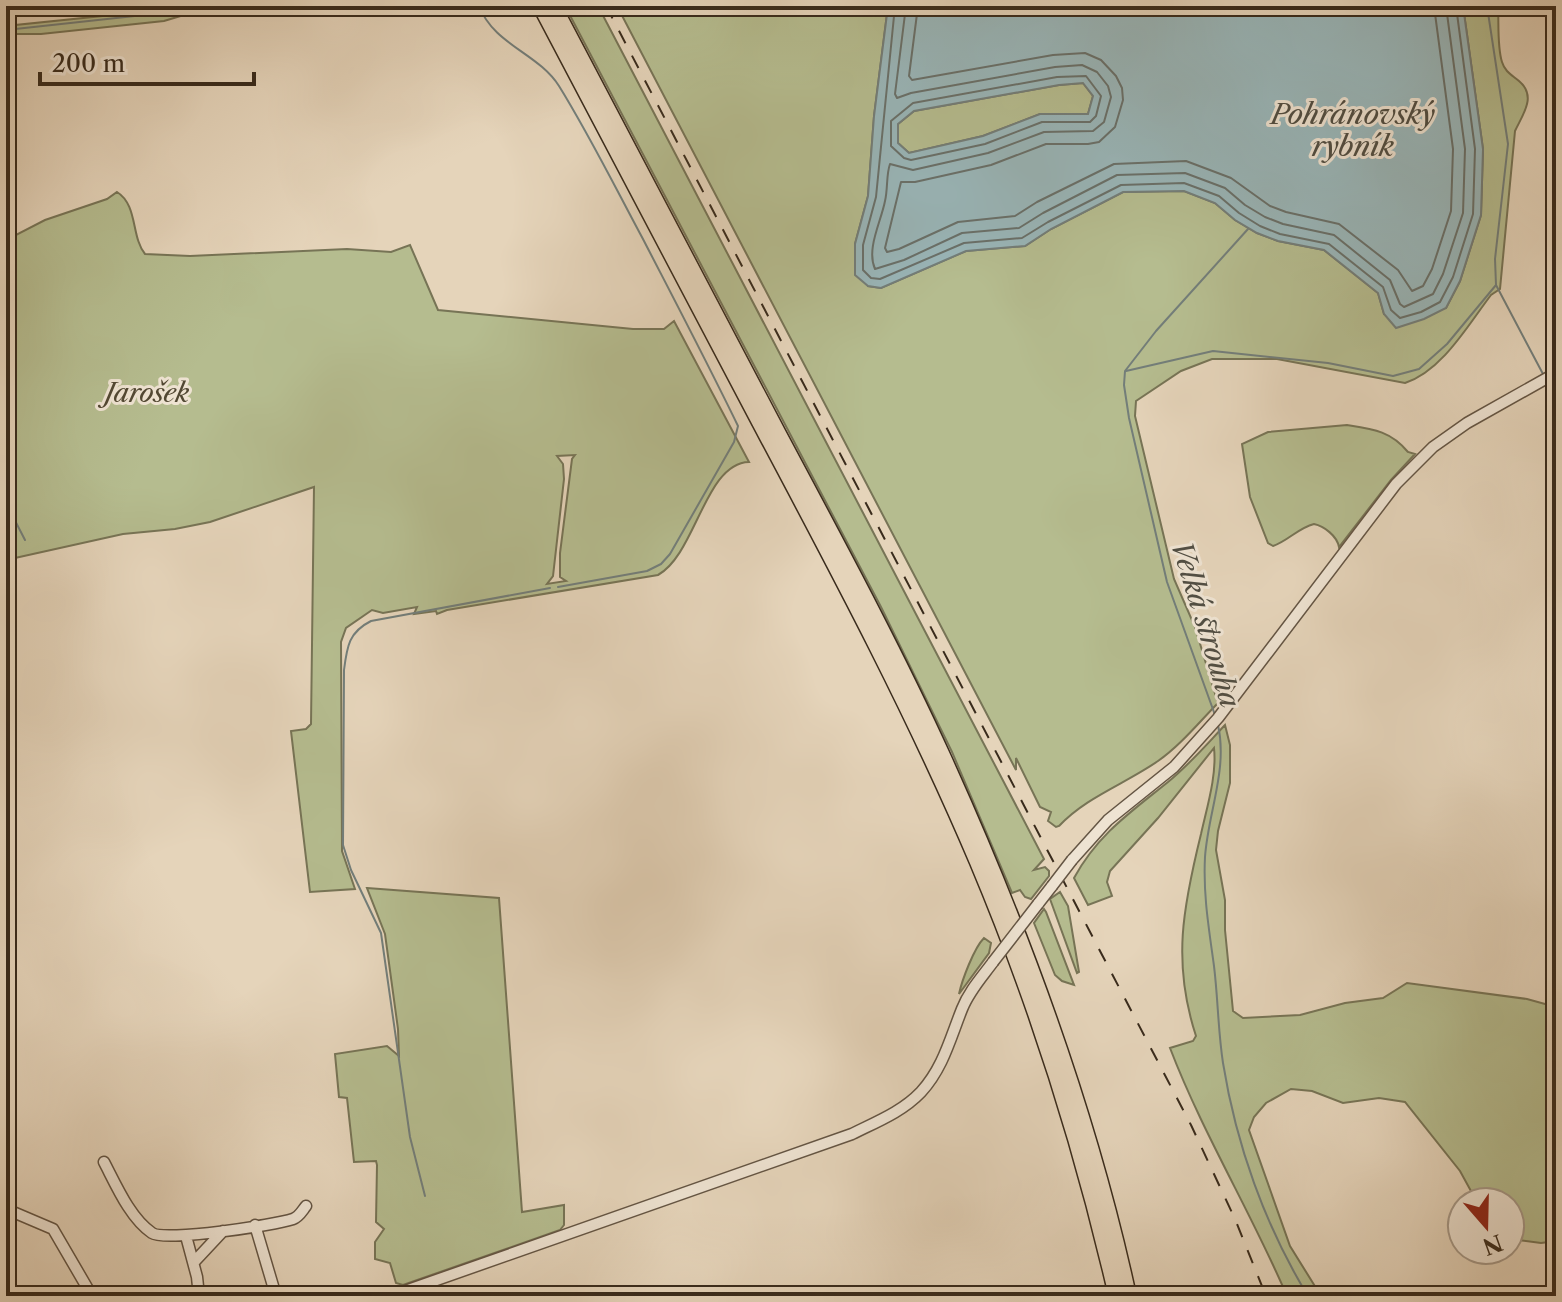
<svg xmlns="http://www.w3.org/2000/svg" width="1562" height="1302" font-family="'Libre Caslon Text',serif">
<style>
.green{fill:#b5bc8f;stroke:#777456;stroke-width:2;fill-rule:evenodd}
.water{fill:#99b6b9;stroke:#737e7a;stroke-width:2;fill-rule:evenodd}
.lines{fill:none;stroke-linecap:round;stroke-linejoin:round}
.shore{stroke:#69706a;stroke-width:2}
.stream{stroke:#737e7a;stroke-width:2}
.minor-casing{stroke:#645544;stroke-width:13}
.highway-casing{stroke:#392b1c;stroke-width:17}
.minor{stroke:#eee3d2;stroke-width:10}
.highway{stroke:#e5d4ba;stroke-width:14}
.rail{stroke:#392b1c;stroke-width:2;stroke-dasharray:14 14;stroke-linecap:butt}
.minor-bridge-casing{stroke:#645544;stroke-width:13;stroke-linecap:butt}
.minor-bridge{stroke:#eee3d2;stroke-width:10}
.labels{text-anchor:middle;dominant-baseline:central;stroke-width:6;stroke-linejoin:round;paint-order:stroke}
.park-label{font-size:26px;font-style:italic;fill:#524833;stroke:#eee3d2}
.water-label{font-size:28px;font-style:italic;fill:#514e43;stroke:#eee3d2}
</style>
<rect width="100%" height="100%" fill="#e5d4ba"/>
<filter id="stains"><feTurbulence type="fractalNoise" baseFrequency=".0025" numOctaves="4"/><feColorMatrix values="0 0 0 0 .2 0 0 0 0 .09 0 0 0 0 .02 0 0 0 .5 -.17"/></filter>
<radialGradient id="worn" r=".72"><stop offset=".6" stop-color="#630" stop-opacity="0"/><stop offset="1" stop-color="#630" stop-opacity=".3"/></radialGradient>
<path class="green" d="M 173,6 L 214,6 L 164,21 L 41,34 L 6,34 L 6,26 L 151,11 Z
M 565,6 L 598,6 L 1044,859 L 1034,870 L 1045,867 L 1049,871 L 1049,876 L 1031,899 L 1025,897 L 1020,890 L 1012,893 L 952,752 L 881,607 Z
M 617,6 L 888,6 L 874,116 L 868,196 L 855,244 L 868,286 L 881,288 L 966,251 L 1025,246 L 1051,229 L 1123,192 L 1184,191 L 1215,203 L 1235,220 L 1257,233 L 1278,241 L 1324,250 L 1378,293 L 1384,314 L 1446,308 L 1460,281 L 1481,215 L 1483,149 L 1463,6 L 1498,6 C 1499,23 1497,46 1502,62 C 1505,72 1512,75 1519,81 C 1537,96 1523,114 1515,131 L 1500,289 L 1491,295 C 1468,325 1442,371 1405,383 L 1277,359 L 1212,359 L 1181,371 L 1136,401 L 1135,416 L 1174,579 L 1195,627 L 1217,700 L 1220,701 C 1200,721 1181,745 1158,761 C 1125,784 1086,797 1059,826 L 1056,827 L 1048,821 L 1051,812 L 1040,807 L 1016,758 L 1016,770 Z
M 1083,83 L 1093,96 L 1088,114 L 1040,114 L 983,136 L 909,153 L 898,143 L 898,124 L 914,111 L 1059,85 Z
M 117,192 C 138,205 131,237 145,254 L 190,256 L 347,249 L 391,252 L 410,245 L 438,310 L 633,329 L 664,329 L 674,321 L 749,462 C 705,463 696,554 658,575 L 447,610 L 437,614 L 436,611 L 414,614 L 417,607 L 383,613 L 372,610 L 346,628 L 341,642 L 342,851 L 355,889 L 310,892 L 291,731 L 306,729 L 311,724 L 314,487 L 210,522 L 175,529 L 123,534 L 6,560 L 6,240 L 45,220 L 107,199 ZM 575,455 L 572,459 L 560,553 L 560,577 L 566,581 L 547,584 L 553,576 L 564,479 L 563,464 L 557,456 Z
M 1347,425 C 1373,429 1391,431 1408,452 L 1415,454 L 1391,480 L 1339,547 C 1337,536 1324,526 1314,524 C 1298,528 1288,541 1273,546 L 1268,543 L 1250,497 L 1242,444 L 1268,432 Z
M 1225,725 L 1230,745 L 1230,783 L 1218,831 L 1216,850 L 1225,900 L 1225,930 L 1233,1011 L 1243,1018 L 1300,1015 L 1345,1003 L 1383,998 L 1407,983 L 1527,999 L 1556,1007 L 1556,1241 L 1541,1243 L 1510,1239 L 1510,1202 L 1477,1202 L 1460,1171 L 1405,1102 L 1379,1098 L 1343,1103 L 1312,1091 L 1291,1089 L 1266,1103 L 1254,1117 L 1249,1130 L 1290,1246 L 1321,1296 L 1287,1296 C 1251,1212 1203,1134 1170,1048 L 1193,1041 L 1196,1036 C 1172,963 1183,907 1201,834 C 1207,807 1217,775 1214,748 L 1158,818 L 1110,871 L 1107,882 L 1112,896 L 1088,905 L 1074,878 C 1098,834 1131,812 1168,782 C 1189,765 1207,744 1225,725 Z
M 367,888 L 499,898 L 522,1212 L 564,1205 L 564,1225 L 560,1230 L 403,1285 L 396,1283 L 390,1263 L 375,1259 L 375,1242 L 384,1229 L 376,1222 L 377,1165 L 376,1161 L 354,1162 L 347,1098 L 339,1097 L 335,1054 L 387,1046 L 399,1056 L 398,1029 L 385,934 Z
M 1060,892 L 1068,906 L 1079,972 L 1077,973 L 1050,899 Z
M 1044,909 L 1046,912 L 1074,985 L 1062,981 L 1055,975 L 1034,923 Z
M 984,938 L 991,943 L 989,953 L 959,994 C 962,980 974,948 984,938 Z"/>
<path class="water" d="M 888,6 L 1463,6 L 1483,149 L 1481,215 L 1460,281 L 1446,308 L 1424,319 L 1396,328 L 1384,314 L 1378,293 L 1324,250 L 1278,241 L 1257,233 L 1235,220 L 1215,203 L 1184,191 L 1123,192 L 1051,229 L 1025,246 L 966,251 L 881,288 L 868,286 L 855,275 L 855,244 L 868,196 L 874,116 ZM 1083,83 L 1093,96 L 1088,114 L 1040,114 L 983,136 L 909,153 L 898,143 L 898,124 L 914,111 L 1059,85 Z"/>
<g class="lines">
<path class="shore" d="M 895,6 L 876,197 L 863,245 L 863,270 L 871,278 L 880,279 L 964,243 L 1022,238 L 1048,222 L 1121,185 L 1184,183 L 1219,196 L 1239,213 L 1260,226 L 1280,234 L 1329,244 L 1383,287 L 1391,310 L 1400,318 L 1421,312 L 1440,302 L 1453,277 L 1473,214 L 1475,149 L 1456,6
M 906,6 L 895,94 L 897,98 L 911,93 L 1055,67 L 1082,65 L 1097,72 L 1108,86 L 1111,97 L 1104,122 L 1093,131 L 1044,132 L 988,153 L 913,170 L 890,164 C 886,175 888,189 885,201 C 881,222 866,249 875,269 L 904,260 L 962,233 L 1019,228 L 1043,213 L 1117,175 L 1185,173 L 1225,188 L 1245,205 L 1265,217 L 1283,224 L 1334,235 L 1390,280 L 1400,304 L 1404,307 L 1433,294 L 1443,274 L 1463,213 L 1465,149 L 1446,6
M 918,6 L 909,76 L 912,80 L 1053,55 L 1085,53 L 1101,60 L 1116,76 L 1122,88 L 1123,100 L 1115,127 L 1099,142 L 1088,144 L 1046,144 L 991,165 L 915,182 L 901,182 L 885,248 L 887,252 L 899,249 L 958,222 L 1015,216 L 1037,202 L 1114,164 L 1186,161 L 1231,178 L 1270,206 L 1286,212 L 1339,224 L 1398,270 L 1412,291 L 1423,286 L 1432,269 L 1451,211 L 1453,149 L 1434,6
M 1086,76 L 1101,96 L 1096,116 L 1090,122 L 1042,122 L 985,144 L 911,160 L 904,158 L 891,146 L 891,121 L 913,103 L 1057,77 Z"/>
<path class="stream" d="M 479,6 C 494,45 538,53 559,86 C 590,136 616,189 644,241 C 676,303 708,364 738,426 L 734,442 L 670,554 L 661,564 L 647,571 L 558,587
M 6,30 L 153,14 L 187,6
M 1496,285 L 1543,374
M 1126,371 L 1213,351 L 1328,363 L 1393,376 L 1419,369 L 1447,344 L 1496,285 L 1495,259 L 1508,144 L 1487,6
M 1548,383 L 1553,392 L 1556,417
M 6,503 L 25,540
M 1215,715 L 1167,582 L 1129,418 L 1124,385 L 1125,371 L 1156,331 L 1248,229
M 1218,725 C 1228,769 1208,813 1205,857 C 1203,895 1209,929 1214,966 C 1218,998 1218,1031 1223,1063 C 1236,1144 1265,1226 1308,1296
M 425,1196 L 410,1137 L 381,933 L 351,870 L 343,845 L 344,670 C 347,646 349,632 371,621 L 550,588"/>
<g class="minor-casing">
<path id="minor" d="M 1072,860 L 1108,820 L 1174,767 L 1218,718 L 1396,484 L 1433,447 L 1467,423 L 1556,373
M 1038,904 L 1052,886
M 104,1162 C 116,1185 130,1218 152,1233 C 165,1242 275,1225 293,1219 C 299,1217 302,1211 306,1206
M 6,1209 L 53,1229 L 92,1296
M 255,1225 L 276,1296
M 186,1236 L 197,1277 L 199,1296
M 194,1262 L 223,1231
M 391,1296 L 852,1134 C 876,1122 902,1112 921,1092 C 943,1068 950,1039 962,1009 C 969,991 982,977 993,962"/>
</g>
<g class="highway-casing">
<path id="highway" d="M 540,6 C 613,145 686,283 759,422 C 836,567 913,711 977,862 C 1036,1002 1082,1148 1116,1296
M 554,6 C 629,149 704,292 779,434 C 836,541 894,648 944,758 C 1022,930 1089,1111 1129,1296"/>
</g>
<use href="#minor" class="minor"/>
<use href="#highway" class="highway"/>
<path class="rail" d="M 606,6 L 1191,1125 L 1235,1219 L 1266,1296"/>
<g class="minor-bridge-casing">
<path id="minor-bridge" d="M 1052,886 L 1072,860
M 993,962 L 1038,904"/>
</g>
<use href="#minor-bridge" class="minor-bridge"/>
</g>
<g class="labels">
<g class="park-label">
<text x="147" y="393">Jarošek</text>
</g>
<g class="water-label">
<text x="1353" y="114">Pohránovský<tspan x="1353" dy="32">rybník</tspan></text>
<text transform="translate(1206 624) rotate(73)">Velká strouha</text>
</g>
</g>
<rect width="1562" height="1302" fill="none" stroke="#e5d4ba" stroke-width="32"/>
<rect x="8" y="8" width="1546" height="1286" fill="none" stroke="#392b1c" stroke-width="4"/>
<rect x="16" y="16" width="1530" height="1270" fill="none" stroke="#392b1c" stroke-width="2"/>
<g transform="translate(1486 1226) rotate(160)"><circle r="38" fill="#eee3d2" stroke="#a69989" stroke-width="2"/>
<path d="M0-6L14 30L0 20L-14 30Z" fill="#8f2418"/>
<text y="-12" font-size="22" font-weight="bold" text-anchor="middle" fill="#392b1c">N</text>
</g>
<path d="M40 72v12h214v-12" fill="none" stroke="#392b1c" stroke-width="4"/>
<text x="52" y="72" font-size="24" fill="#392b1c" stroke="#eee3d2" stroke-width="6" paint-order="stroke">200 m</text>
<rect width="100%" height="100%" filter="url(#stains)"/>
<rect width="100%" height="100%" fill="url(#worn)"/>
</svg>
